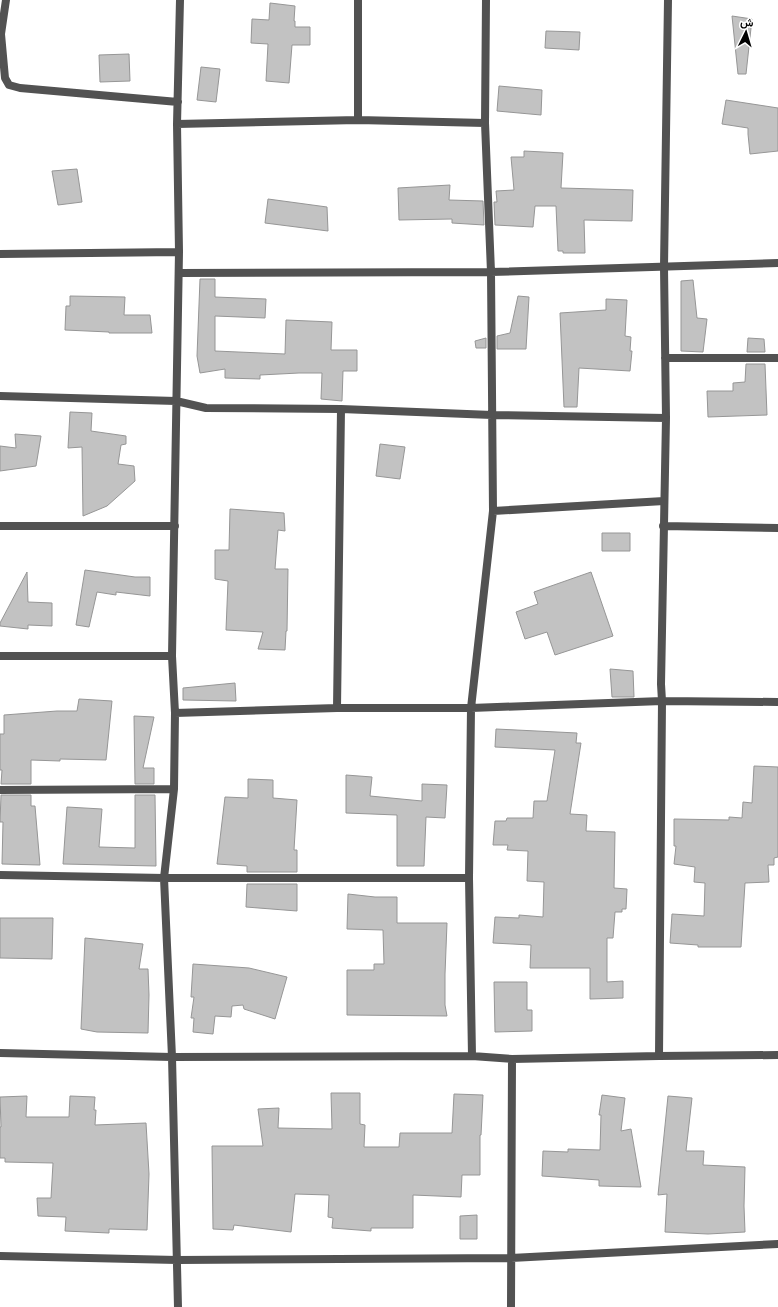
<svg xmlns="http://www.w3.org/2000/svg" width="778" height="1307" font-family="Quicksand,Vazirmatn,sans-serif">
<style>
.building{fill:#c2c2c2;stroke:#969696}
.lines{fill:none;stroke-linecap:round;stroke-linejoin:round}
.street{stroke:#525252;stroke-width:8}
</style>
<rect width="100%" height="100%" fill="#fff"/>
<path class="building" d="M 270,3 L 295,6 L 294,21 L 295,21 L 295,27 L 310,27 L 310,45 L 292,45 L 289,83 L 266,81 L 268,44 L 251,43 L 252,19 L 269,20 Z
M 732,16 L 752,19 L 746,74 L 738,74 Z
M 546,31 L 580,32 L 579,50 L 545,48 Z
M 129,54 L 130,81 L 100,82 L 99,55 Z
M 201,67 L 220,69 L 216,102 L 197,100 Z
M 499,86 L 542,90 L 541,115 L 497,111 Z
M 726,100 L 778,108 L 778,151 L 750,154 L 748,134 L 748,128 L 722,124 Z
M 524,151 L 563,153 L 561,188 L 633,190 L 632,221 L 584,220 L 585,253 L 563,253 L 563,251 L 558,251 L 556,206 L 535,206 L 533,227 L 495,225 L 494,202 L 497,202 L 496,191 L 514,190 L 511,157 L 524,157 Z
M 77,169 L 82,202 L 58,205 L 52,171 Z
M 450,185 L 449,200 L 483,201 L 484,225 L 452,223 L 452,219 L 399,220 L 398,188 Z
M 268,199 L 327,207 L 328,231 L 265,223 Z
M 200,279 L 215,279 L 215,297 L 266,299 L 265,318 L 215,316 L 215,351 L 285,354 L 286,320 L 332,322 L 331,350 L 357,350 L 357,371 L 343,371 L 342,401 L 321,399 L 322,373 L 299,373 L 260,375 L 260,379 L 225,378 L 225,369 L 200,373 L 197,356 Z
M 693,280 L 697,318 L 707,319 L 703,352 L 681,351 L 681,281 Z
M 70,296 L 125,297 L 124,315 L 150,315 L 152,333 L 109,333 L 109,332 L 65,330 L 66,306 L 70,306 Z
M 518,296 L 529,297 L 526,349 L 497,349 L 497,336 L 510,333 Z
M 606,299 L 627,300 L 625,336 L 631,337 L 630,351 L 632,351 L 630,371 L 579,368 L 577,407 L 564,407 L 560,313 L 606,310 Z
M 486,338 L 486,348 L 476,348 L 475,341 Z
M 748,338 L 764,339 L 765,352 L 747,352 Z
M 746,364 L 765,364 L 767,415 L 708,417 L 707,391 L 733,391 L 733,383 L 745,382 Z
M 70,412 L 92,413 L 91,431 L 126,436 L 126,444 L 121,445 L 118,464 L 134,466 L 135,481 L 107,506 L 83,516 L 82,447 L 68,448 Z
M 15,434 L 41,436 L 36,466 L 0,471 L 0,446 L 16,448 Z
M 380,444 L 405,447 L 400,479 L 376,476 Z
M 230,509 L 284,513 L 285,531 L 278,530 L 275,569 L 288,569 L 287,631 L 286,631 L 285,650 L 258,649 L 263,632 L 226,630 L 228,581 L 215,579 L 215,550 L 229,550 Z
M 602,533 L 630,533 L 630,551 L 602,551 Z
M 85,570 L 135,577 L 150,577 L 150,596 L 116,592 L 116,595 L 97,592 L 89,627 L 76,625 Z
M 27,572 L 28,602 L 52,603 L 52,626 L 28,625 L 28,629 L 0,626 L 0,623 Z
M 591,572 L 613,636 L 555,655 L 547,632 L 525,639 L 516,612 L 538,604 L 534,592 Z
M 610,669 L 633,671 L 634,697 L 612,697 Z
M 235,683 L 236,701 L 183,700 L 183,688 Z
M 79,699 L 112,701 L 106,760 L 60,759 L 60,761 L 31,760 L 31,784 L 1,784 L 2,770 L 0,770 L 0,734 L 4,734 L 4,715 L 57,711 L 77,711 Z
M 134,716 L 154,717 L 143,768 L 154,768 L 154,784 L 135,784 Z
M 496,729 L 577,733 L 576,743 L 581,743 L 570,814 L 587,815 L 586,831 L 615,832 L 614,888 L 627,889 L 626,909 L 622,909 L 622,912 L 615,912 L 613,938 L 607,938 L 607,982 L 623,981 L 623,998 L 590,999 L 590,968 L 530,968 L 531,945 L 493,943 L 495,917 L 519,918 L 519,915 L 543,917 L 544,882 L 527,881 L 528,851 L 507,850 L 508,845 L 493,845 L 495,821 L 506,821 L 507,818 L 533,818 L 534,801 L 547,801 L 555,750 L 495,747 Z
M 754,766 L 778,767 L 778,857 L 774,858 L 774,865 L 768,865 L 769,882 L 745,883 L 741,947 L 698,947 L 698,945 L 670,943 L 672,914 L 704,916 L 705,883 L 694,882 L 695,867 L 674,864 L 676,846 L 674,846 L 674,819 L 729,820 L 729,817 L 742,818 L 743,802 L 752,803 Z
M 346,775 L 372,777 L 370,796 L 422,801 L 422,784 L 447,785 L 445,818 L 426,817 L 424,866 L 397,866 L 397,815 L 346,813 Z
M 248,779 L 273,780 L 273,798 L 297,800 L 294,850 L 297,850 L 297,872 L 247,872 L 247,866 L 217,864 L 225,797 L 248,798 Z
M 1,795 L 31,795 L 31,806 L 35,806 L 40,865 L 2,864 L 3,822 L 0,822 Z
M 135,795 L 155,795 L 156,866 L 63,864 L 67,807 L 102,809 L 99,847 L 135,848 Z
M 247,884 L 297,884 L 297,911 L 246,907 Z
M 348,894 L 375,897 L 397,897 L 397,923 L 447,923 L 445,974 L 445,1005 L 447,1016 L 347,1015 L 347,970 L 374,970 L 374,964 L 384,964 L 383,930 L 347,929 Z
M 0,918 L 53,918 L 52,959 L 0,958 Z
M 85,938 L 143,944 L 139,969 L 148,969 L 149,995 L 148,1033 L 97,1032 L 81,1029 Z
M 193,964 L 249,968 L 287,977 L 275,1019 L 244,1009 L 243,1005 L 232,1006 L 231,1017 L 215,1016 L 213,1034 L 193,1032 L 194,1018 L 191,1018 L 194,997 L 191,997 Z
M 494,982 L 527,982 L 527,1010 L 532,1010 L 532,1031 L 495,1032 Z
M 331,1093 L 360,1093 L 360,1124 L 365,1125 L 364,1147 L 399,1147 L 400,1133 L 452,1133 L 454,1094 L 483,1095 L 481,1135 L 480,1135 L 480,1175 L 462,1175 L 461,1197 L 413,1195 L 413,1228 L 371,1228 L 371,1231 L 332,1228 L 333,1218 L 328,1217 L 329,1195 L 295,1194 L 291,1232 L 234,1225 L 233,1230 L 213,1229 L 212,1146 L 263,1146 L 258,1109 L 279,1108 L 278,1128 L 332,1129 Z
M 602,1095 L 625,1098 L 621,1131 L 631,1129 L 641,1187 L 599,1186 L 599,1180 L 542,1176 L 543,1151 L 568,1152 L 568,1149 L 600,1150 L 601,1115 L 599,1115 Z
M 27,1096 L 26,1117 L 69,1117 L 70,1096 L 95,1097 L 94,1110 L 96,1110 L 95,1125 L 146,1123 L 149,1174 L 147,1230 L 109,1229 L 109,1233 L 65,1231 L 66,1217 L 38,1216 L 37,1198 L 51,1198 L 53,1163 L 5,1162 L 5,1158 L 0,1158 L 0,1127 L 1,1127 L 0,1097 Z
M 668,1096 L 692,1098 L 686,1151 L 704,1151 L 703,1165 L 745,1167 L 744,1206 L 745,1232 L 708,1234 L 665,1232 L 667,1194 L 658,1195 Z
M 477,1215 L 477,1239 L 460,1239 L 460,1216 Z"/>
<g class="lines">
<path class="street" d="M 6,0 L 1,34 L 5,78 L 9,85 L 20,88 L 178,102
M 358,0 L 358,120
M 177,124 L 358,120 L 485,123
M 0,254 L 179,252
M 179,273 L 491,272 L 778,263
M 665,358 L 778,358
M 0,396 L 176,401 L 206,408 L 341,409 L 492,415 L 666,418
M 493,511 L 664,501
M 0,526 L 175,526
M 663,526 L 778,528
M 0,656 L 172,656
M 337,708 L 341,409
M 175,713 L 337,708 L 471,708 L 662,701 L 778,702
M 0,790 L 174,789
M 0,875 L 164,878 L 469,878
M 0,1053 L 172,1057 L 472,1056 L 512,1059 L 659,1056 L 778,1055
M 472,1056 L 469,878 L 471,708 L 493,511 L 491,272 L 485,123 L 486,0
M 659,1056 L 662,701 L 661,684 L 666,418 L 664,267 L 668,0
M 0,1256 L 177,1260 L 511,1258 L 778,1244
M 178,1307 L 172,1057 L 164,878 L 174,789 L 175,713 L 172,656 L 179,252 L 177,124 L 180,0
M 511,1307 L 512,1059"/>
</g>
<g transform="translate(746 32) rotate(5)" stroke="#ffffff" stroke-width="3" paint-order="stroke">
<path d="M0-3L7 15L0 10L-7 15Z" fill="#000000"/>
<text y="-6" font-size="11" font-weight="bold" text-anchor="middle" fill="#000000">ش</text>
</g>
</svg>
